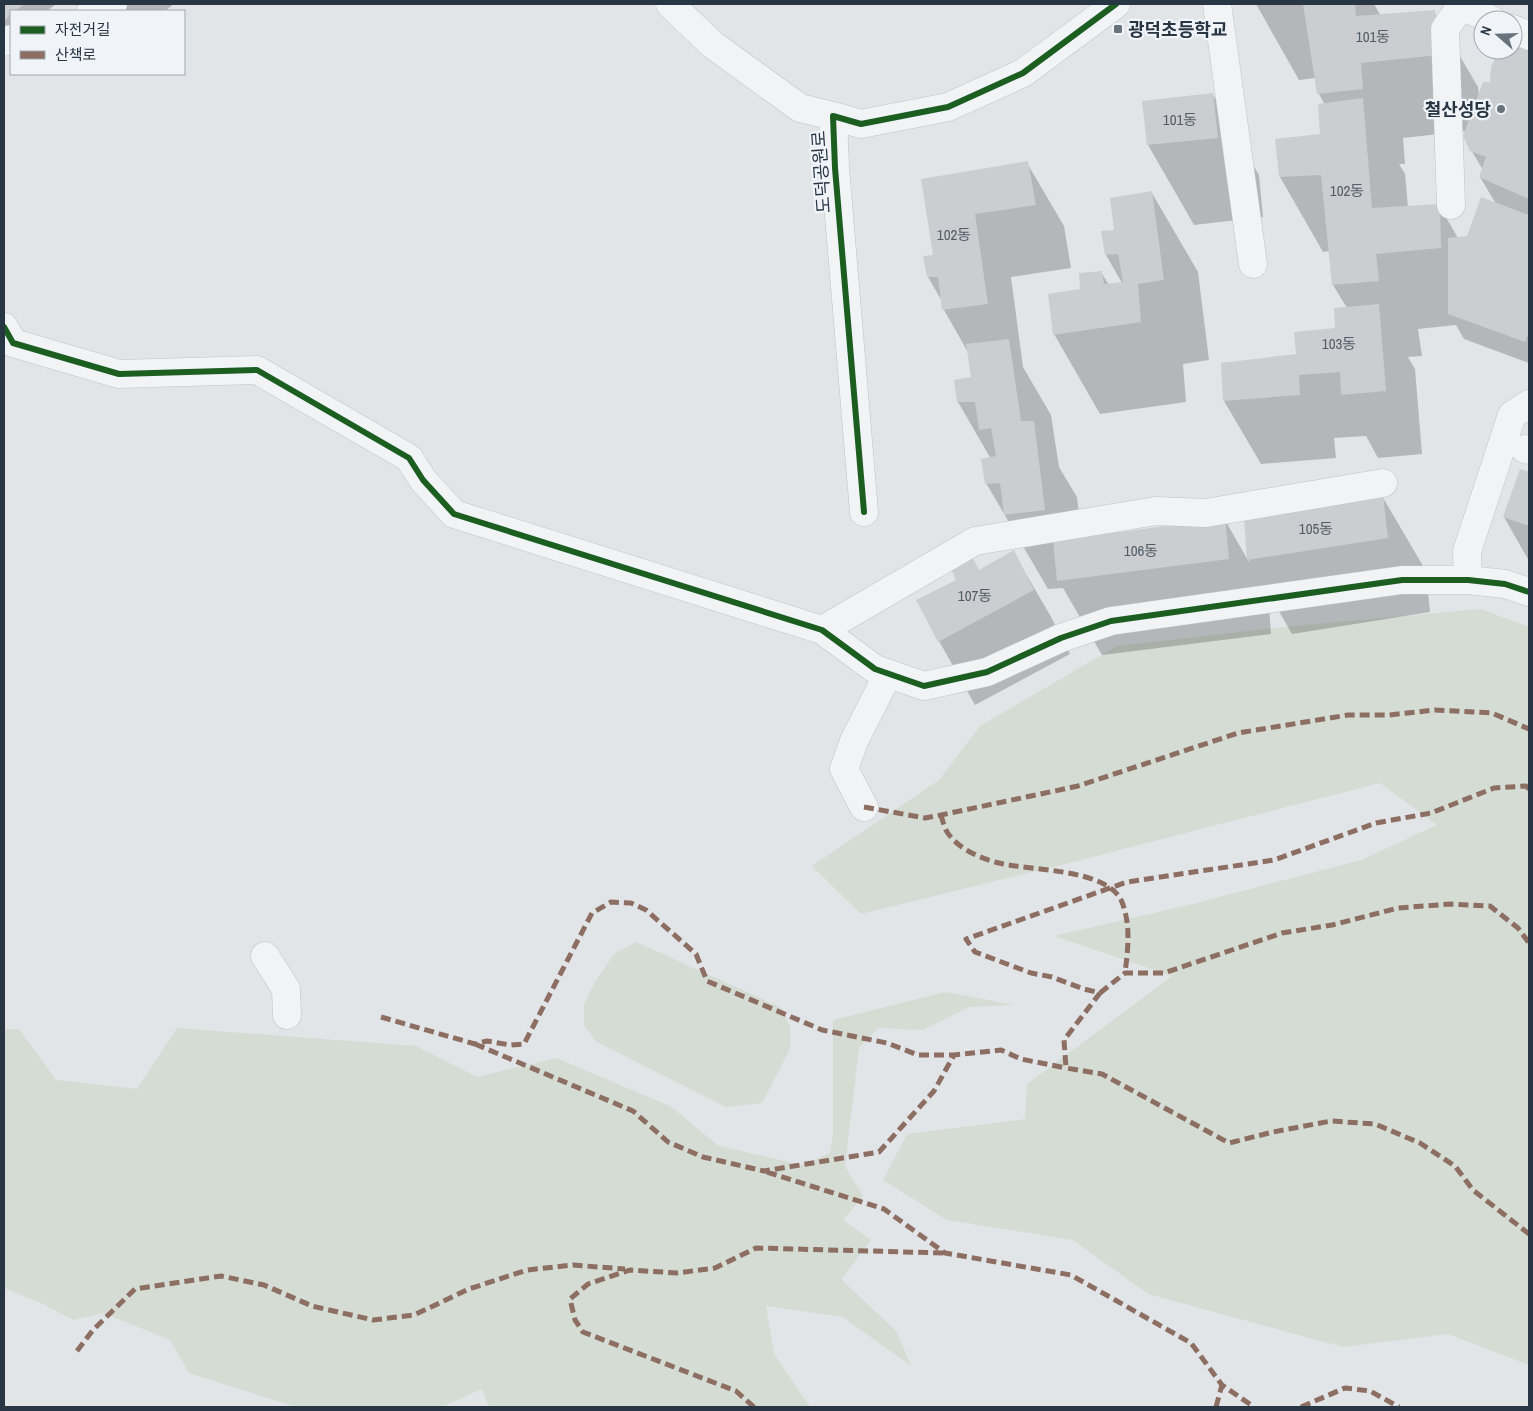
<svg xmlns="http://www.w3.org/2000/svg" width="1533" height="1411" font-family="'Archivo Narrow','Noto Sans KR',sans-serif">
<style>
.green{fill:#d4dcd3}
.shadow{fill:#0003;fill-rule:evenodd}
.building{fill:#cbcdd0}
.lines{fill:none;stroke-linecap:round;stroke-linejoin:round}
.minor-casing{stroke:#c0c3c6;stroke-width:29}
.minor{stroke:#f2f3f4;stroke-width:28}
.quiet{stroke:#8d6e63;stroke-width:5;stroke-dasharray:10 5;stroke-linecap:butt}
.cycleway-casing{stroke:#f0f4f8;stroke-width:9}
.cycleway{stroke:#1b5e20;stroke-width:6}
.poi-dot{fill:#69737d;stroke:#f0f4f8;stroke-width:2}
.labels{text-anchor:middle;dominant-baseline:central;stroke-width:4.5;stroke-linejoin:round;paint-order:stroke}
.number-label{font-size:15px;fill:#525c67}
.poi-label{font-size:18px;font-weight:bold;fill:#283543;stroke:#f0f4f8;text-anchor:start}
.street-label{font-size:18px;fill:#283543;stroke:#f0f4f8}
</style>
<rect width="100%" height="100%" fill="#e2e5e8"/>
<path class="green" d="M 1481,609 L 1529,627 L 1529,1365 L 1448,1334 L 1343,1347 L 1148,1294 L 1073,1240 L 947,1220 L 883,1180 L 907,1134 L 1025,1119 L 1027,1084 L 1172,976 L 1054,936 L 1193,904 L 1361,860 L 1437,825 L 1380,783 L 1077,861 L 861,914 L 812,866 L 939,780 L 980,726 L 1117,646 L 1283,627 Z
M 636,942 L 780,1007 L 790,1026 L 790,1049 L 762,1103 L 726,1107 L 597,1042 L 584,1025 L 584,1004 L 595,982 L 614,954 Z
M 945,992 L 1014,1005 L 969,1007 L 923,1030 L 878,1028 L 859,1048 L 845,1166 L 863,1196 L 843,1220 L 871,1240 L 841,1279 L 897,1332 L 911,1366 L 843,1317 L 766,1306 L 774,1354 L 810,1407 L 489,1407 L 482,1389 L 442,1407 L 296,1407 L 189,1373 L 170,1340 L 103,1313 L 73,1320 L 41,1303 L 4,1288 L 4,1029 L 19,1029 L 56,1080 L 137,1089 L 177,1028 L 416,1046 L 477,1077 L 556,1058 L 670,1106 L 719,1146 L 802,1165 L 830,1153 L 833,1134 L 833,1020 Z"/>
<path class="shadow" d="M 4,4 L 56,4 L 47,11 L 11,11 L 11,41 L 4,32 Z
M 83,4 L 174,4 L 165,11 L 90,11 Z
M 1256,4 L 1374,4 L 1381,16 L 1434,12 L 1478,87 L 1479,97 L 1492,83 L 1500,53 L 1513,50 L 1514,48 L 1529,52 L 1529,363 L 1464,339 L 1456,325 L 1418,329 L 1422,356 L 1408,357 L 1415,369 L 1422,454 L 1378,458 L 1366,436 L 1334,438 L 1336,458 L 1261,464 L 1224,401 L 1222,364 L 1297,355 L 1336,329 L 1347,308 L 1333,285 L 1330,251 L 1323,252 L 1280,177 L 1321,135 L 1325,105 L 1319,94 L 1316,78 L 1299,80 ZM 1466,131 L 1471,150 L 1483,170 L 1480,177 L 1496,204 L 1468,237 L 1458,238 L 1439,205 L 1408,207 L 1405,174 L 1399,164 L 1405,164 L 1403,138 Z
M 1213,95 L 1259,175 L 1263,217 L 1194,225 L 1148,145 L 1143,102 Z
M 1027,163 L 1064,226 L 1071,268 L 1011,277 L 1023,367 L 1051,415 L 1059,467 L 1077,497 L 1082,538 L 1225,520 L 1249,562 L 1245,519 L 1382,496 L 1426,571 L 1430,612 L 1292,634 L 1268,592 L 1271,634 L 1102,655 L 1063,588 L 1048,589 L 986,483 L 991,459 L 958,402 L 973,378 L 969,354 L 944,310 L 943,303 L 928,277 L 935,256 L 923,180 Z
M 1152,193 L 1198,272 L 1209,360 L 1183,364 L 1186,402 L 1100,414 L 1054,334 L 1101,272 L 1109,285 L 1122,283 L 1106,255 L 1116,231 Z
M 1521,471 L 1529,474 L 1529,561 L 1504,517 Z
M 1013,552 L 1050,615 L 1070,654 L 975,705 L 939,641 Z"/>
<path class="building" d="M 4,4 L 24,4 L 15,11 L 11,11 L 11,14 L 4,21 Z
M 1303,4 L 1355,4 L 1356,16 L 1435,10 L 1439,55 L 1361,63 L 1363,89 L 1317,94 Z
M 1513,46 L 1529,50 L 1529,199 L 1479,177 L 1486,157 L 1470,151 L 1463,136 L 1483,82 L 1490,82 L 1491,67 L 1499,52 L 1513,50 Z
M 1213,93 L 1218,138 L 1147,145 L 1142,101 Z
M 1363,98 L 1372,208 L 1440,204 L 1441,248 L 1376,254 L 1379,281 L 1332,285 L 1321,175 L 1279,177 L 1275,139 L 1320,134 L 1318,104 Z
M 1028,161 L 1036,205 L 975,214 L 988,304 L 942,310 L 938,277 L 927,277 L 923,256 L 933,255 L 921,179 Z
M 1152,191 L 1164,280 L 1138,284 L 1141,322 L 1053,335 L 1048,294 L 1080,289 L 1079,273 L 1102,271 L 1104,284 L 1123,282 L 1118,254 L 1105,255 L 1101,231 L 1114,230 L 1110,198 Z
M 1481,197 L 1529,215 L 1529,332 L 1525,342 L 1448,314 L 1448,238 L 1467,236 Z
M 1379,304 L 1386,391 L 1341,395 L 1340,372 L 1299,375 L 1300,395 L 1223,401 L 1221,363 L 1296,354 L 1294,332 L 1335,328 L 1334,308 Z
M 1009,339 L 1021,421 L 1034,421 L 1045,510 L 1004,515 L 1000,483 L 985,484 L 981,459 L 996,456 L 991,428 L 979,430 L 975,402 L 957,402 L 954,380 L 971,377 L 966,344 Z
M 1520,469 L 1529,472 L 1529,526 L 1503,517 Z
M 1383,495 L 1388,538 L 1247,560 L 1244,518 Z
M 1225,518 L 1229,559 L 1057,581 L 1053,541 Z
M 1014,550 L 1034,590 L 938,642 L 916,600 L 956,580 L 950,567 L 972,556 L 979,570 Z"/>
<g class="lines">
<g class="minor-casing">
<path id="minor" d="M 670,4 L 713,45 L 800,108 L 833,116
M 1217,4 L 1253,264
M 91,11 L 113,4
M 1513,29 L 1529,36
M 4,42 L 11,39
M 1451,205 L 1445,29 L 1461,6 L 1492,20
M 4,327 L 13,343 L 119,374 L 257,370 L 409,458 L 423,480 L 454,514 L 822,630 L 875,669 L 924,686 L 987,672 L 1061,638 L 1111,621 L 1402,580 L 1468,580 L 1505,584 L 1529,592
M 1525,449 L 1529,450
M 864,512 L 835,168 L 833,116 L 861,124 L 948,107 L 1023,73 L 1116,4
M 1468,580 L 1467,551 L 1512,415 L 1529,404
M 822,630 L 975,541 L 1156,511 L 1206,513 L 1383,483
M 864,807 L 844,769 L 854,741 L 888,674
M 265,956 L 286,989 L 287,1015"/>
</g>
<use href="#minor" class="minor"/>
<path class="quiet" d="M 1529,789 L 1526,786 L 1494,788 L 1431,813 L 1376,823 L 1274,860 L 1127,882 L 966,939 L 975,952 L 1031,973 L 1052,977 L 1084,989 L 1100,993 L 1064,1040 L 1066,1068 L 1102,1074 L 1229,1143 L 1273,1132 L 1331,1121 L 1375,1124 L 1420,1143 L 1455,1166 L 1473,1190 L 1529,1234
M 864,807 L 925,818 L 941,815 L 1078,786 L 1238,733 L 1348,715 L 1389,715 L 1435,710 L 1492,713 L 1529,729
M 941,815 C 943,822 945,831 950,836 C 961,850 982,859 999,863 C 1030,871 1108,868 1122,902 C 1131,926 1128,949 1125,973
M 1100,993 L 1125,973 L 1164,973 L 1282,933 L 1332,925 L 1398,908 L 1450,904 L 1490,906 L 1518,928 L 1529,943
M 381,1017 L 475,1044 L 487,1041 L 510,1045 L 524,1044 L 592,913 L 611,902 L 631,903 L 646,910 L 696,954 L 707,981 L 822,1030 L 887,1043 L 918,1055 L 954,1055
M 475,1044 L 633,1111 L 668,1142 L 703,1157 L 764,1171 L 879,1152 L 934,1091 L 954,1055 L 1001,1050 L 1021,1059 L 1066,1068
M 767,1172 L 884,1209 L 945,1253 L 1071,1275 L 1191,1343 L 1222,1385 L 1254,1407
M 77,1351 L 93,1330 L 135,1289 L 221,1276 L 264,1285 L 312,1306 L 373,1320 L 414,1315 L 469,1289 L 527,1270 L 573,1265 L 625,1269
M 754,1407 L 736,1391 L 583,1332 L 575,1320 L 570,1299 L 588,1284 L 630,1270 L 677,1273 L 715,1268 L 756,1248 L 945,1253
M 1216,1407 L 1222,1385
M 1301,1407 L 1345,1388 L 1370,1391 L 1399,1407"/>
<g class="cycleway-casing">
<path id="cycleway" d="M 4,327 L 13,343 L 119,374 L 257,370 L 409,458 L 423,480 L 454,514 L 822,630 L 875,669 L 924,686 L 987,672 L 1061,638 L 1111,621 L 1402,580 L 1468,580 L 1505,584 L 1529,592
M 864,512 L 835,168 L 833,116 L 861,124 L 948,107 L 1023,73 L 1116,4"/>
</g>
<use href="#cycleway" class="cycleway"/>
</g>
<g class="poi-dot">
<rect x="1113" y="24" width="10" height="10" rx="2.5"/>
<circle cx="1501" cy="109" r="5"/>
</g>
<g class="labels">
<g class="number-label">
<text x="1373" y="36">101동</text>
<text x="1180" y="119">101동</text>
<text x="1347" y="190">102동</text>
<text x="954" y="234">102동</text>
<text x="1339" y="343">103동</text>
<text x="1316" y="528">105동</text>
<text x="1141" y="550">106동</text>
<text x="975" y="595">107동</text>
</g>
<g class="poi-label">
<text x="1128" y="29">광덕초등학교</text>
<text x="1491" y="109" text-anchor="end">철산성당</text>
</g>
<g class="street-label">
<text transform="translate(821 172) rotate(-94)">도덕공원로</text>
</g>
</g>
<rect width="1533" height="1411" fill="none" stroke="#283543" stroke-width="10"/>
<rect x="10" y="10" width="175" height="65" fill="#f0f4f8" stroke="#a0a8b0"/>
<rect x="20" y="26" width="25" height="8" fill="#1b5e20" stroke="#a0a8b0"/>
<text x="55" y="35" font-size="15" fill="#283543">자전거길</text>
<rect x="20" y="51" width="25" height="8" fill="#8d6e63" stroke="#a0a8b0"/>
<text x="55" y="60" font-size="15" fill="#283543">산책로</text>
<g transform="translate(1498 35) rotate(290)"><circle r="24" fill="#f0f4f8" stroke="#a0a8b0"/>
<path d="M0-4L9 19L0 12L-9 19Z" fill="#69737d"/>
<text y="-8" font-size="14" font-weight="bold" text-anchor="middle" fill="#283543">N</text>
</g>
</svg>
